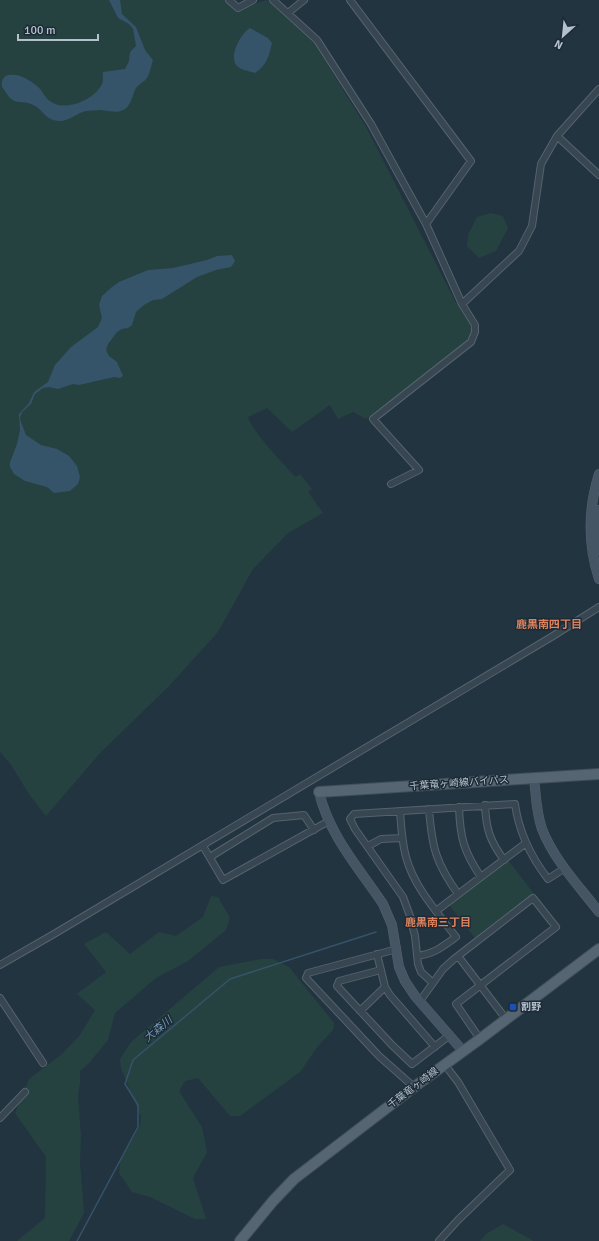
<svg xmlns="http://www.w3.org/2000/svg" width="599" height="1241" font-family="Signika,'Noto Sans JP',sans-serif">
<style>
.green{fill:#254241}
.water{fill:#355369}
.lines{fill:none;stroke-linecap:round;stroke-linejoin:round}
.stream{stroke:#355369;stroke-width:1.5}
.street-casing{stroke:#55636e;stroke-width:8}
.secondary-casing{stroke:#55636e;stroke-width:10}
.primary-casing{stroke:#414f5a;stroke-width:12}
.street{stroke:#374651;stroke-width:6}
.secondary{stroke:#455564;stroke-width:9}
.primary{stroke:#556571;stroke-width:10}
.transit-dot{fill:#1a4fb4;stroke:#1c2b36;stroke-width:1.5}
.labels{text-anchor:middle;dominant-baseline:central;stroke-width:3;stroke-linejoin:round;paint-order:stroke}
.street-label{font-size:10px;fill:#b4c0cb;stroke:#1c2b36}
.poi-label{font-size:10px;font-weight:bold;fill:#b4c0cb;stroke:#1c2b36;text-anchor:start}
.neighbourhood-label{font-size:11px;font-weight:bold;fill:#dd825d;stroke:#1c2b36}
.water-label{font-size:11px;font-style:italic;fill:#7196b1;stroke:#1c2b36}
</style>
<rect width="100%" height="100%" fill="#233441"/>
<path class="green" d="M 0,0 L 224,0 L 237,12 L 248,6 L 267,0 L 314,43 L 366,127 L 455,301 L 472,326 L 472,331 L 467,342 L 366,419 L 353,412 L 338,419 L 330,405 L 292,432 L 267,408 L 248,417 C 253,433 283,463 295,477 L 300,474 L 312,489 L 308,492 L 323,513 L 288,533 L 253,569 L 218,632 L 168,687 L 100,753 L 46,816 L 29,794 L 11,765 L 0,752 Z
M 491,213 L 503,216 L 508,228 L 496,251 L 479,258 L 467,246 L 468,235 L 477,217 Z
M 508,860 L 534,894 L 475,938 L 449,905 Z
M 211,896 L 218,897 L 230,918 L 226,930 L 188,961 L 156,978 L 115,1013 L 108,1040 L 89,1063 L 80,1071 L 80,1083 L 78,1095 L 81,1136 L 80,1162 L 84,1213 L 69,1241 L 17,1241 L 45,1218 L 46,1157 L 15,1113 L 29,1079 L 62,1054 L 80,1035 L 95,1010 L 77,994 L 106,972 L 84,944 L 106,932 L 130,954 L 159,932 L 176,936 L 203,917 Z
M 261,959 L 273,959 L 289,967 L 334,1023 L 333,1030 L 318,1046 L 300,1072 L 240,1116 L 230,1116 L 198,1078 L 185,1081 L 179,1091 L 202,1127 L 207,1152 L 193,1178 L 206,1219 L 195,1219 L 150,1197 L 132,1192 L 119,1173 L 120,1161 L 140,1126 L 141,1117 L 121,1068 L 120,1059 L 131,1042 L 219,967 Z
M 503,1224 L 532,1240 L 533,1241 L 480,1241 L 486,1234 Z"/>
<path class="water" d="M 109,0 L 120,0 L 122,14 L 136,27 L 145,50 L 153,60 C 151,66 150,73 147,78 C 144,82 139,84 136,88 C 132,95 132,104 125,109 C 117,114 110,111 101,110 C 96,110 91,111 86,111 C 77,113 68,122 58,121 C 44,119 44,110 33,105 C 21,99 14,107 5,91 C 3,88 1,87 2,83 C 2,79 5,75 9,75 C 20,73 34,82 41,90 C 45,96 47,100 53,103 C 68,111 95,99 102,84 C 104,80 102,76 103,72 L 125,69 L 129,61 L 130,52 L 136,46 L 133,29 L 129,24 L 118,18 Z
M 250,28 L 268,38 L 272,43 C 269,56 267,65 255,73 C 249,71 241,70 237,66 C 228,57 241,33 250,28 Z
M 232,255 L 235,261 L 231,267 L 216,270 L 197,277 L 162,299 L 153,300 L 144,305 L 136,312 L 132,325 L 128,328 L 122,329 L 117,332 L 108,344 L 106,350 L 109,356 L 117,362 L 123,376 L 120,378 L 114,377 L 79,385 L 73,384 L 58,389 L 49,387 L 43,388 L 35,394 L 31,404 L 22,412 L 20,418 L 21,422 L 26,435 L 41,445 L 57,449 L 69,456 L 77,466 L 80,477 L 78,484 L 70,491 L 54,493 L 47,487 L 25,481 L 14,474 L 10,467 L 10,462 L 17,444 L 20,430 L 19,414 L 29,403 L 34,392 L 48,382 L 55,365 L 71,347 L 98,327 L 102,318 L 99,305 L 102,296 L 112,287 L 119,282 L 148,270 L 173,268 L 207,260 L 217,256 Z"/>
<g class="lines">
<path class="stream" d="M 77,1241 L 138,1127 L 138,1105 L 125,1084 L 133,1060 L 230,979 L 376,932"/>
<g class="street-casing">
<path id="street" d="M 229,0 L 238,8 L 253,0
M 273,0 L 317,40 L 371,124 L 426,224 L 462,304 L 475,325 L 475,332 L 471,342 L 373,419 L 419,470 L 391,484
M 350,0 L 471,161 L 426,224
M 288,13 L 304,0
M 557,136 L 599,175
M 462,304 L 519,251 L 532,226 L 541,164 L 557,136 L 599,89
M 485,805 C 486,829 490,841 504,860
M 459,807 C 460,838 464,852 481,877
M 429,809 C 432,848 436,863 458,894
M 400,811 C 401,826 402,842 406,857 C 414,887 437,912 456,937 C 442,947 434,954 417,956
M 203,846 L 223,880 L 329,821
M 368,846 L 381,839 L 402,838
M 210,857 L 273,818 L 304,815 L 314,830
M 436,911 L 526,843
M 397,949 L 308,973 L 306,978 L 379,1056 L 414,1087
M 377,954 L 385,987 L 390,995 L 435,1047
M 458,956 L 506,1019
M 0,965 L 54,934 L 553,636 L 599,607
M 381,970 L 339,981 L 337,986 L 392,1045 L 412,1064 L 450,1035
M 433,983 L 421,972 L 418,964 L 415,936 L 410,916 L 403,897 L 355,829 L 350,819 L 354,814 L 515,804 C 519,833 531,857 548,879 L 565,868
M 0,998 L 43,1063
M 420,1001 L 443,969 L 454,959 L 533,898 L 556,927 L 456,1004 L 480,1039
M 360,1011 L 385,987
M 0,1118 L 25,1092
M 439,1241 L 458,1220 L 510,1170 L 458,1082 L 445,1065"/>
</g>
<g class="secondary-casing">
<path id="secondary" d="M 599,474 C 588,509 588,545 599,579
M 599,510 L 597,525 L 599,550
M 534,778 C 536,795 536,812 542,829 C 554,860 579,886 599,912
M 319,792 C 329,835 359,868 383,904 L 392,925 L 399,967 L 405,981 L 415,996 L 463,1051"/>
</g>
<g class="primary-casing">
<path id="primary" d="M 319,792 L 599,774
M 240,1241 L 273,1201 L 294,1179 L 414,1087 L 480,1039 L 599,949"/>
</g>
<use href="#street" class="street"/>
<use href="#secondary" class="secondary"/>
<use href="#primary" class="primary"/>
</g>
<rect class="transit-dot" x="509" y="1003" width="8" height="8" rx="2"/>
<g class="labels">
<g class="street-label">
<text transform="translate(459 783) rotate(-4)">千葉竜ヶ崎線バイパス</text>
<text transform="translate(413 1088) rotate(-37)">千葉竜ヶ崎線</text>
</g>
<g class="poi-label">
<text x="521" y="1007">割野</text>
</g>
<g class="neighbourhood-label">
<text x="549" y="624">鹿黒南四丁目</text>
<text x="438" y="922">鹿黒南三丁目</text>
</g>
<g class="water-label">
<text transform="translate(158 1029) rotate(-40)">大森川</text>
</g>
</g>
<g transform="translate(563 36) rotate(207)" stroke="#1c2b36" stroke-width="3" paint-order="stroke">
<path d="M0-3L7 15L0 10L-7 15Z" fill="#b4c0cb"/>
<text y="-6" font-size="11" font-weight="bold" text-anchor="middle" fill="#b4c0cb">N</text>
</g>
<path d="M18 34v6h80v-6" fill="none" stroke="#b4c0cb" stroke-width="2"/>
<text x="24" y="34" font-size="12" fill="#b4c0cb" stroke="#1c2b36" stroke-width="3" paint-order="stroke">100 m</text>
</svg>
